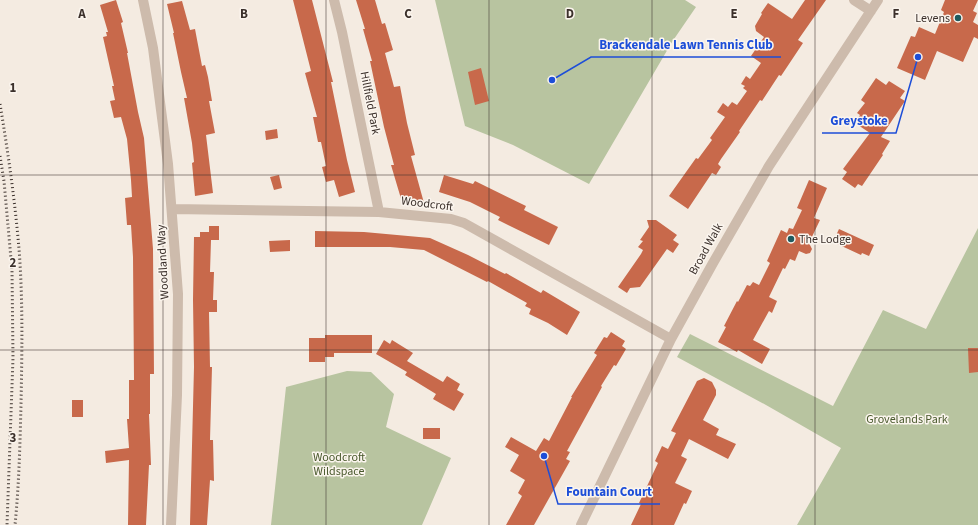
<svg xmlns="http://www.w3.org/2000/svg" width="978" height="525" font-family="'Source Sans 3',sans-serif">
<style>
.green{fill:#b8c4a0}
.building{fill:#c8694b}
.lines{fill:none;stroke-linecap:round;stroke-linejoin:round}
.minor{stroke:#cdbbac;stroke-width:10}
.rail{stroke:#3b302b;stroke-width:3;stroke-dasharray:1 3;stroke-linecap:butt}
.grid{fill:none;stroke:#3b302b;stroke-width:1;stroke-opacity:0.55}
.poi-dot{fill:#1f5a5e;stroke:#fbf5ee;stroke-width:1.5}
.labels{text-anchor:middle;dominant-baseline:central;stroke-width:3;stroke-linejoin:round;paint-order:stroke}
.poi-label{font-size:12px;fill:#3b302b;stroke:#fbf5ee;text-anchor:end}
.street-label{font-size:12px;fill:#3b302b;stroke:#fbf5ee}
.park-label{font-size:12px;fill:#4a5a2e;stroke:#fbf5ee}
.grid-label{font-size:13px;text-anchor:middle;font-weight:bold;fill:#3b302b;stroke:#fbf5ee;stroke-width:3;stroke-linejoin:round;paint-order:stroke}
.leader{fill:none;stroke:#1d4ed8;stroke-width:1.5}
.callout-dot{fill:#1d4ed8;stroke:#fbf5ee;stroke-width:1.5}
.callout-label{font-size:13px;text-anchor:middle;font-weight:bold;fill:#1d4ed8;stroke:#fbf5ee;stroke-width:3;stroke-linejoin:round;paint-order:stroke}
</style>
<rect width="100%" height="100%" fill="#f4ebe1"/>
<path class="green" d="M 435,0 L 685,0 L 696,7 L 672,42 L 589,184 L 513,145 L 465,126 Z
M 978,228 L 978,525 L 797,525 L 841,448 L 766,405 L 677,357 L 690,334 L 833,406 L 883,310 L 926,329 Z
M 347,371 L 371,372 L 394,394 L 386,427 L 451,458 L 422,525 L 271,525 L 286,387 Z"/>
<path class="building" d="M 116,0 L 123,22 L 121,23 L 128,53 L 127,53 L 138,112 L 144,138 L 153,249 L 154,374 L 150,374 L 150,414 L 149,414 L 151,465 L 149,465 L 146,525 L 128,525 L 129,460 L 106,463 L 105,451 L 129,448 L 127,419 L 129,419 L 129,380 L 134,380 L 133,257 L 131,225 L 127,225 L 125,198 L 132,197 L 131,180 L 127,139 L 121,117 L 114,118 L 110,101 L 115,100 L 112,86 L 114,86 L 103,37 L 107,36 L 106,32 L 108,32 L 100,5 Z
M 293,0 L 312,0 L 333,82 L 331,82 L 347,160 L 355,192 L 339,197 L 334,180 L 326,182 L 322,167 L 326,166 L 321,142 L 318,142 L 313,117 L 317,117 L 305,73 L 311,71 Z
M 356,0 L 375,0 L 382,24 L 385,23 L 393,50 L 385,53 L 394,87 L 400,86 L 407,123 L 415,155 L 411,156 L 424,203 L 402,202 L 391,165 L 394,165 L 384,127 L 370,61 L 372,61 L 363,29 L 365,29 Z
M 805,0 L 826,0 L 798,40 L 803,43 L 781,76 L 779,75 L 762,101 L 760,100 L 739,131 L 740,132 L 721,159 L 718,164 L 721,167 L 716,175 L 712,173 L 688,209 L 669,196 L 696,158 L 698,159 L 712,140 L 710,138 L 725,117 L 717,112 L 723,103 L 728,107 L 732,102 L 737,105 L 747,91 L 743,88 L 745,86 L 741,84 L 746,76 L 750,79 L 761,63 L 751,56 L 764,37 L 756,31 L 755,26 L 762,14 L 761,13 L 768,3 L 792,19 Z
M 945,0 L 978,0 L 973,11 L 977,13 L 973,22 L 978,25 L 978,39 L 974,37 L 963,62 L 937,51 L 925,80 L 897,68 L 911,36 L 915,37 L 919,27 L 935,34 L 944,12 L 941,10 Z
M 182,1 L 190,30 L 195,29 L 202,66 L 205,65 L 208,77 L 212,101 L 209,101 L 215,133 L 206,135 L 213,193 L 195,196 L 192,163 L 194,162 L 192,143 L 184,98 L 187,98 L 181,72 L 173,33 L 174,33 L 167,4 Z
M 481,68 L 489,101 L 475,105 L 468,72 Z
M 876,78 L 886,85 L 889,81 L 905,91 L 900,98 L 905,101 L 881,137 L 890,141 L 882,154 L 883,155 L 862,186 L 858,184 L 855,188 L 842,179 L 847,172 L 843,169 L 870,133 L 855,123 L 860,115 L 857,113 L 865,103 L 861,100 Z
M 277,129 L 278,138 L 266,140 L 265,131 Z
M 279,175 L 282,188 L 274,190 L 270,177 Z
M 444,175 L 473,184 L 475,181 L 526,206 L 524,210 L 558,227 L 549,245 L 498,220 L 500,217 L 470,202 L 439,192 Z
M 809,180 L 827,188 L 814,218 L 820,220 L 809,243 L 812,249 L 810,253 L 806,254 L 799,251 L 795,261 L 790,259 L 785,269 L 783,268 L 769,297 L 777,301 L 772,313 L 769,311 L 753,340 L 770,349 L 762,364 L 738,350 L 737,352 L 718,342 L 726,327 L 724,326 L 737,301 L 738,302 L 747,285 L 750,286 L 753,282 L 759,285 L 770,263 L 767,261 L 781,230 L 787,233 L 789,228 L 793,229 L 802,210 L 797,208 Z
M 647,220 L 656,220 L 677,235 L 673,240 L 679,244 L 673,253 L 667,249 L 640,287 L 630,288 L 627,293 L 618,287 L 641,254 L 643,250 L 638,247 L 643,241 L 640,240 L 649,227 Z
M 209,226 L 219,226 L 219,240 L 211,240 L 210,272 L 214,272 L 213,300 L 217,300 L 217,312 L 209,312 L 210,367 L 212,367 L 210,440 L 213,440 L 214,481 L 210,480 L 207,525 L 190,525 L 194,367 L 193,300 L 194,237 L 200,237 L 200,232 L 209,232 Z
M 839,229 L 874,245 L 869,256 L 862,253 L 861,255 L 833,242 Z
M 315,231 L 364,232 L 430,238 L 468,255 L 505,274 L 506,273 L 541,293 L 543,290 L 580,312 L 567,335 L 548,323 L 529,314 L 531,309 L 525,306 L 527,303 L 488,281 L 487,282 L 424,250 L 390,247 L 315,247 Z
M 290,240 L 290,251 L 270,252 L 269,241 Z
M 611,332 L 625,341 L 622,346 L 626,349 L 616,366 L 614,365 L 601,386 L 602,387 L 567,451 L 570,452 L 566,459 L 570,461 L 534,525 L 506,525 L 522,496 L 518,493 L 525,480 L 510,471 L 519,455 L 505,447 L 511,437 L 536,451 L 544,438 L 549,441 L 572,397 L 571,397 L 597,355 L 594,353 L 604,337 L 607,338 Z
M 325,335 L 372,335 L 372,353 L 334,353 L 334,357 L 325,357 L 325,362 L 309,362 L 309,338 L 325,338 Z
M 384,340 L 390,344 L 392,340 L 413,353 L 407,361 L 443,382 L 447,376 L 460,384 L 457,390 L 464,394 L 454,411 L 433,399 L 436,394 L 405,375 L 407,372 L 376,354 Z
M 968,348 L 978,348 L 978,372 L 969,373 Z
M 704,378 L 712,382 L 716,390 L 716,395 L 703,420 L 719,429 L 716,435 L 736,444 L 728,459 L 689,439 L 681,456 L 687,459 L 675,483 L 692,491 L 686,504 L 684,503 L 674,525 L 631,525 L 641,504 L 639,503 L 658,463 L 655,461 L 662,446 L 668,449 L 676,433 L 671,431 L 695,385 L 697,381 Z
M 72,400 L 83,400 L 83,417 L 72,417 Z
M 423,428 L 440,428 L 440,439 L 423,439 Z"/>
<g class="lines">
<path class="minor" d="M 143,0 L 153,48 L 168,164 L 178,294 L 177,395 L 171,525
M 334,0 L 342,32 L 379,212
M 854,0 L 871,11
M 172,209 L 379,212 L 451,219 L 464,223 L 671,339
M 581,525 L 671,339 L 713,263 L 769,166 L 878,0"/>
<path class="rail" d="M 0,104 C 8,152 15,201 19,249 C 23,300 22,352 21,404 C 20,444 19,485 15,525
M 0,156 L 4,181 L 12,270 L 13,358 L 7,525"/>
</g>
<path class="grid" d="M 163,0 L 163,525M 326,0 L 326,525M 489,0 L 489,525M 652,0 L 652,525M 815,0 L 815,525M 0,175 L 978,175M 0,350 L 978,350"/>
<g class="poi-dot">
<circle cx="958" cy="18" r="4"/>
<circle cx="791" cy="239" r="4"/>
</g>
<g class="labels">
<g class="poi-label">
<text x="950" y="18">Levens</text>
<text x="799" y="239" text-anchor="start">The Lodge</text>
</g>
<g class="street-label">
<text transform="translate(370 103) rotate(79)">Hillfield Park</text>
<text transform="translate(427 204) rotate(7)">Woodcroft</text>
<text transform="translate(706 249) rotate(-61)">Broad Walk</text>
<text transform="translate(163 262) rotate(-93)">Woodland Way</text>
</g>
<g class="park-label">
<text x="907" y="419">Grovelands Park</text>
<text x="339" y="457">Woodcroft<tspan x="339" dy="14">Wildspace</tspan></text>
</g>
</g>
<g class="grid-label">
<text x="82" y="18">A</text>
<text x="244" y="18">B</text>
<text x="408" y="18">C</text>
<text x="570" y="18">D</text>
<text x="734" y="18">E</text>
<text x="896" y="18">F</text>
<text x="13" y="92">1</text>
<text x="13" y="267">2</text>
<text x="13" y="442">3</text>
</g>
<path class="leader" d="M552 80L591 57H781M918 57L896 133H822M544 456L558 504H660"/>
<g class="callout-dot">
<circle cx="552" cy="80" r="4"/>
<circle cx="918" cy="57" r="4"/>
<circle cx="544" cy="456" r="4"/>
</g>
<g class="callout-label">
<text x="686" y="49">Brackendale Lawn Tennis Club</text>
<text x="859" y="125">Greystoke</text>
<text x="609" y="496">Fountain Court</text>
</g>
</svg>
